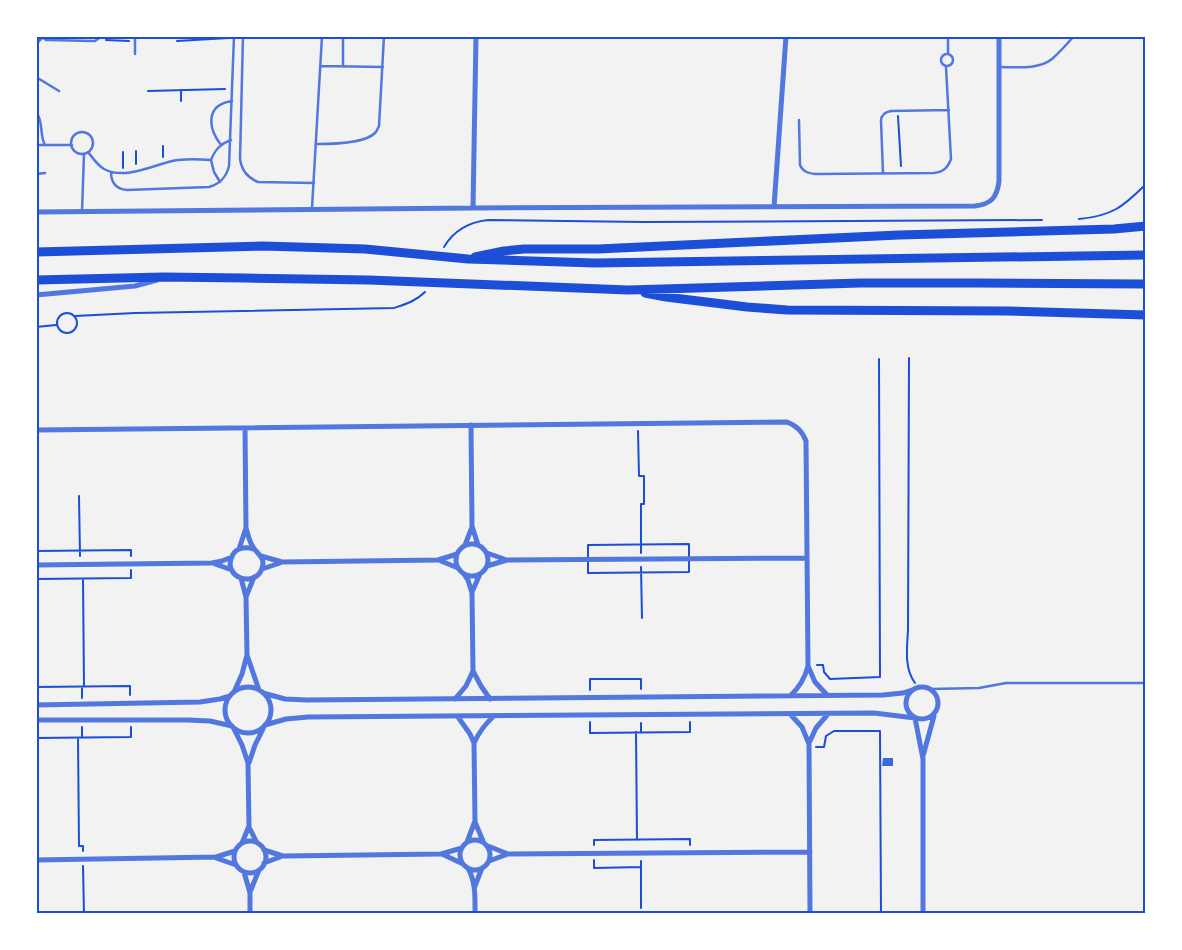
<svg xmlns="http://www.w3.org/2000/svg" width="1182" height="950" font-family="Barlow,sans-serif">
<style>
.building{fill:#3d67dc}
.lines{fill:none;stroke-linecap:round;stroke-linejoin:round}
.path{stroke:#1d4ed8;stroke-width:2}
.service{stroke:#5277de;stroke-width:2.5}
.minor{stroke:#5277de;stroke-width:5}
.trunk{stroke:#1d4ed8;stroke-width:9}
.neatline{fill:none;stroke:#1d4ed8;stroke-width:2}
</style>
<rect width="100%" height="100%" fill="#f2f2f2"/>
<path class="building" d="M 883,758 L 893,758 L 893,766 L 882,766 Z"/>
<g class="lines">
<path class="path" d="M 106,40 L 129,41
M 177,41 L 229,38
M 181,90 L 181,101
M 148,91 L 225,89
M 898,116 L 901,166
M 163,146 L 163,157
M 136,151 L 136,164
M 123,168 L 123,152
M 1079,219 C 1112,216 1123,207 1146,184
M 444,247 C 454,230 469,222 488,220 L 644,222 L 1042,220
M57 323a10 10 0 1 1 20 0a10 10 0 1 1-20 0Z
M 75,316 L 135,313 L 394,308 C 406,304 416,301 425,292
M 36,327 L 56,325
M 909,358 L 908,630 C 907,648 904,668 915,683
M 638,431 L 639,476 L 644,476 L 644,504 L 641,504 L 641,553
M 79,496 L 80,556
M 689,544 L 689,572 L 588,573 L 588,545 Z
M 36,551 L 131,550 L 131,556
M 641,567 L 642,618
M 36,579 L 131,578 L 131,570
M 83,579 L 84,686
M 817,665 L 823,665 L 824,672 L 830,679 L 880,677 L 879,359
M 36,687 L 130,686 L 130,695
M 82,687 L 82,698
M 590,690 L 590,679 L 641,679 L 641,689
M 590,722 L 590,733 L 690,732 L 690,722
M 641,723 L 641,732
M 82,727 L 82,738
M 636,732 L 637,840
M 36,738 L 131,737 L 131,727
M 78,738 L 79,846 L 83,846 L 83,851
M 816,747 L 824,747 L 826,736 L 834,731 L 880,731 L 881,914
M 594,845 L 594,840 L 690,839 L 690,845
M 594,860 L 594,868 L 641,867
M 641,861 L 641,908
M 83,866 L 84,914"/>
<path class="service" d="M 41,36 L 46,40 L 50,40 L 91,41 L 95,41 L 102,36
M 135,36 L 135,54
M 243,36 L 240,159 C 242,171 247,177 258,182 L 314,183
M 36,44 L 42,38
M941 60a6 6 0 1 1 12 0a6 6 0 1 1-12 0Z
M 948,54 L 948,36
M 321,66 L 383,67
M 343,66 L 343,39
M 999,67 C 1016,67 1038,70 1052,59 C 1060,52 1067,44 1074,36
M 36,77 L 59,91
M 36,112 C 44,122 39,134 45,145
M 799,120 L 800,165 C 803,172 808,173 815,174 L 934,173 C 944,172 948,167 951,159 L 946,67
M71 143a11 11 0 1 1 22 0a11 11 0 1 1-22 0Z
M 317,144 C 331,144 365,143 375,133 C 377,131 378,128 379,126 L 384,36
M 36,145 L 72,145
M 221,145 C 208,128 205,105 232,101
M 88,152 C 93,158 97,165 104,169 C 124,180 152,166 172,161 C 185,158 198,159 211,160
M 111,172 C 111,183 116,189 127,190 L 209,187 C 220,184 226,178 229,166 L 234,36
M 883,173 L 881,121 C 881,115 885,112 891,111 L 949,110
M 36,174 L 45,173
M 220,182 L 214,172 L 211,160 C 215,150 220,144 231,140
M 312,208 L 322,36
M 82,212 L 84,154
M 931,689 L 979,688 L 1006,683 L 1146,683"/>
<path class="minor" d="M 774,207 L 786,36
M 473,208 L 476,36
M 36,212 L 473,208 L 975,206 C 991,204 997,198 999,181 L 999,36
M 36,295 L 135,286 L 157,280
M 471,425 L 472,526 L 478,545
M 36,430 L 787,422 C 797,426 802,431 806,441 L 808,666 C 805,678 800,687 790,696
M 246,528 C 248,534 249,541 253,547 C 258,555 267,558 261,571 C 252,587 225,577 231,559 C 234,548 244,546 254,549
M456 560a16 16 0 1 1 32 0a16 16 0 1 1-32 0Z
M 465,545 L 472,527
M 239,549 L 246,528 L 245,428
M 487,553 L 504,559
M 261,556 L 282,562 L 438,560 L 457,554
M 441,561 L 458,568
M 215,564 L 232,570
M 36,565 L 212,563 L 222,561 L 232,557
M 487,566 L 507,560 L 807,558
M 262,569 L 280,563
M 472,592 L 480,574
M 246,597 L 254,577
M 247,655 L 259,690
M 808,666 L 815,682 L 827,695
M 473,671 L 481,686 L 490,699
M906 703a16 16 0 1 1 32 0a16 16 0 1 1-32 0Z
M225 710a23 23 0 1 1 46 0a23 23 0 1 1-46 0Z
M 234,692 L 242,674 L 247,655 L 246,597 L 241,578
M 263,693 L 285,699 L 307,700 L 883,695 L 903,693 L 912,690
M 455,699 L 466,686 L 473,671 L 472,593 L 468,580 L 464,574
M 36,705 L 200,702 L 220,699 L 230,696
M 790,714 L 802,727 L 809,744 L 810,914
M 458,717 L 470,734 L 474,743 L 475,821 L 467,842
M 915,718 L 923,759 L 923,914
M 36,720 L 188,720 L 210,721 L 232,726
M 265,725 L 286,719 L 308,717 L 874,713 L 915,718
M 234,729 L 242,745 L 248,763 L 249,826 L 242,843
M 474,743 C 479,732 485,724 494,716
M 809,743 L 816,728 L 828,714
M 923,756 L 934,716
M 249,763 L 255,745 L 263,729
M 475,822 L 483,841
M 249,827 L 257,843
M460 855a15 15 0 1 1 30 0a15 15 0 1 1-30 0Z
M234 857a16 16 0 1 1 32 0a16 16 0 1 1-32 0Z
M 488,846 L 508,854
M 264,850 L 283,856 L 441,854 L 462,848
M 442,854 L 461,863
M 216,858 L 236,865
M 36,860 L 216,857 L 235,851
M 489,861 L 508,854 L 810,852
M 264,863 L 280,857
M 468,868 C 476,883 475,897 475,914
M 244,872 L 250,893 L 250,914
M 475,886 L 482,868
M 250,892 L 259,870"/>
<path class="trunk" d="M 36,252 L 263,246 L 365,249 L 468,259 L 595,263 L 1146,255
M 475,257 L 504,251 L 524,249 L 598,249 L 899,235 L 1114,229 L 1146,226
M 36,280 L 164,277 L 244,278 L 369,280 L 628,290 L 860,283 L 976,283 L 1146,284
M 645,293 L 666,297 L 747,307 L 787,310 L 1007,311 L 1146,315"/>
</g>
<rect width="1182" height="950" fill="none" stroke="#ffffff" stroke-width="75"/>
<rect x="38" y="38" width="1106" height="874" class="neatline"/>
</svg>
